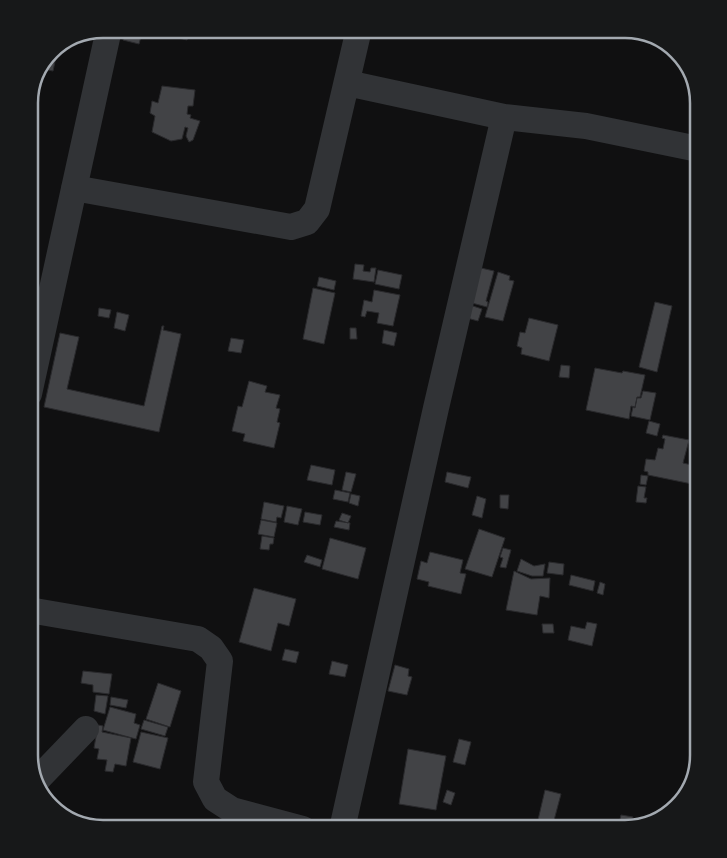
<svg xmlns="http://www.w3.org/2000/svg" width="727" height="858" font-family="Raleway,sans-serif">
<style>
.building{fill:#424346;stroke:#2a2a2d}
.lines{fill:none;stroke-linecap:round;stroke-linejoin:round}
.street{stroke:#313336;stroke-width:26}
.rim{fill:none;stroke:#a3a9b0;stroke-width:2.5}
</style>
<rect width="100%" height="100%" fill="#101011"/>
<path class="building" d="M 125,29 L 143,29 L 139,44 L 123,40 Z
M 154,29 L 190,29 L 187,40 L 153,32 Z
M 49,56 L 56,57 L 53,71 L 43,69 Z
M 162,86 L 195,90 L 193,106 L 188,106 L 187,114 L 191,115 L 190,118 L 200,121 L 193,140 L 189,142 L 186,136 L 188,128 L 185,127 L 182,139 L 171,141 L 152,132 L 155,116 L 150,113 L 152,101 L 158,103 Z
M 355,264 L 364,265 L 363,271 L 370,272 L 371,268 L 376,268 L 374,282 L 353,279 Z
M 481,268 L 494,271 L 486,301 L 488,302 L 487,307 L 472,303 Z
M 378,270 L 402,275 L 399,289 L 375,284 Z
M 498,272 L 510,276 L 509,280 L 514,281 L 503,321 L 485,317 Z
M 319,277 L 336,281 L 334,290 L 317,286 Z
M 313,288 L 335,293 L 324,344 L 303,339 Z
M 374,290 L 400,295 L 393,326 L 377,323 L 379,313 L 367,311 L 365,317 L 361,316 L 364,300 L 372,302 Z
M 655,302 L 672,306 L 657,372 L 639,367 Z
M 470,305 L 482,309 L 478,321 L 467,318 Z
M 99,308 L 111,310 L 109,318 L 98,316 Z
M 117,312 L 129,315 L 125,331 L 114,328 Z
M 529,318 L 558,325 L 549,361 L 521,354 L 522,348 L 517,346 L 520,332 L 525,333 Z
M 162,326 L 164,326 L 163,330 L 181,334 L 159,432 L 44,407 L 60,333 L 79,337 L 67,389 L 144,406 Z
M 350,328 L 356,328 L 357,339 L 350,339 Z
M 384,330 L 397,333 L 394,346 L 382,343 Z
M 231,338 L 244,340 L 241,353 L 228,351 Z
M 561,365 L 570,366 L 569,378 L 559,377 Z
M 595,368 L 622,373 L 623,371 L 645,375 L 640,397 L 637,397 L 635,407 L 631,406 L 629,419 L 586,410 Z
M 249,381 L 267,386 L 265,392 L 280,395 L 276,408 L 280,409 L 277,422 L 280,423 L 274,448 L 243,441 L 245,434 L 232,431 L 238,406 L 242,407 Z
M 643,391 L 656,393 L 650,420 L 631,416 L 633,407 L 635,408 L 637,398 L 641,398 Z
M 649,421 L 660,424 L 657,436 L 646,433 Z
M 663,435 L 689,440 L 683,463 L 696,466 L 692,484 L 648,475 L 648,472 L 644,471 L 646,459 L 655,460 L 658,448 L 663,449 L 665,439 L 662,438 Z
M 311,465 L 335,470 L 332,485 L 307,480 Z
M 346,472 L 356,474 L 351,492 L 342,490 Z
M 447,472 L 471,477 L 468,488 L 445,482 Z
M 641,475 L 648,476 L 646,485 L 640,484 Z
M 638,486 L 646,487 L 644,498 L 647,498 L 646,503 L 636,502 Z
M 335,490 L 350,493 L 348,502 L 333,499 Z
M 351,494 L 360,496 L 358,506 L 349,503 Z
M 500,495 L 509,495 L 508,509 L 500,508 Z
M 477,496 L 486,499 L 482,518 L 472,515 Z
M 264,502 L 284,506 L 281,518 L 277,517 L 276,522 L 261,519 Z
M 287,506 L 302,509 L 298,525 L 284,522 Z
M 305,512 L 322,515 L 320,525 L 303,522 Z
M 342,513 L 351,516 L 348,523 L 339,520 Z
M 261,520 L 277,523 L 274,537 L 258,534 Z
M 336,521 L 350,523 L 349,530 L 334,527 Z
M 479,529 L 505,538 L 492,577 L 465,569 Z
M 262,536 L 274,538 L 273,544 L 270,544 L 269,550 L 260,549 Z
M 330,538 L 366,548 L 358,579 L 322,569 Z
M 503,548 L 511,550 L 506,568 L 500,567 L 503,558 L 500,557 Z
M 430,552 L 463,560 L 460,573 L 466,574 L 461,594 L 428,586 L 429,582 L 417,579 L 421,561 L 427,563 Z
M 307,555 L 322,560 L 320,567 L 304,562 Z
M 521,559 L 534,566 L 545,564 L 543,576 L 532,576 L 517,571 Z
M 549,562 L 564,564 L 563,575 L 547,573 Z
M 514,571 L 531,579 L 550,578 L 549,598 L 540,596 L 537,615 L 506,610 Z
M 571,575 L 595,581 L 593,591 L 569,585 Z
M 600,582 L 605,584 L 603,595 L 597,593 Z
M 254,588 L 296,599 L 289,626 L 278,623 L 271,651 L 239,642 Z
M 587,622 L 597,624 L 592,646 L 568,640 L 571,626 L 585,629 Z
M 542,624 L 553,624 L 554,633 L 543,633 Z
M 285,649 L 299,652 L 296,663 L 282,660 Z
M 332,661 L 348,665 L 345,677 L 329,674 Z
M 395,665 L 409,669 L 408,676 L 412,677 L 407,695 L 388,691 Z
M 83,671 L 112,674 L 109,694 L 93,692 L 93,685 L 81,683 Z
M 158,683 L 181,691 L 170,727 L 146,719 Z
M 96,695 L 108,696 L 105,714 L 94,711 Z
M 111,697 L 128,700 L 126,708 L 110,705 Z
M 110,707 L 136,714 L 134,723 L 140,725 L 136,739 L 103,730 Z
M 144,720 L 168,727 L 165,736 L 141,729 Z
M 98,725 L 103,726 L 102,732 L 131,738 L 126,766 L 115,764 L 113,772 L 105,771 L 107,760 L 97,759 L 99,749 L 94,748 Z
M 141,732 L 168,738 L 160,769 L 133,762 Z
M 459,739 L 471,742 L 465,765 L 453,762 Z
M 408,749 L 446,756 L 436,810 L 399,804 Z
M 447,790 L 455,793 L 451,805 L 443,802 Z
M 545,790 L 561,794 L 553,824 L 538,820 Z
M 621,815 L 633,817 L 630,827 L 619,824 Z"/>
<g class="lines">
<path class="street" d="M 347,83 L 504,117 L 586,126 L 698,149
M 74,188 L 291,227 L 307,222 L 317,209 L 359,29
M 29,394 L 109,29
M 29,610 L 198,639 L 211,648 L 220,661 L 206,782 L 215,799 L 232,810 L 303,829
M 37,780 L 86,729
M 342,829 L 436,408 L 504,117"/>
</g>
<path d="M0 0H727V858H0ZM103 38H625A65 65 0 0 1 690 103V755A65 65 0 0 1 625 820H103A65 65 0 0 1 38 755V103A65 65 0 0 1 103 38Z" fill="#171819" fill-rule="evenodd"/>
<path class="rim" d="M103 38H625A65 65 0 0 1 690 103V755A65 65 0 0 1 625 820H103A65 65 0 0 1 38 755V103A65 65 0 0 1 103 38Z"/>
</svg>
